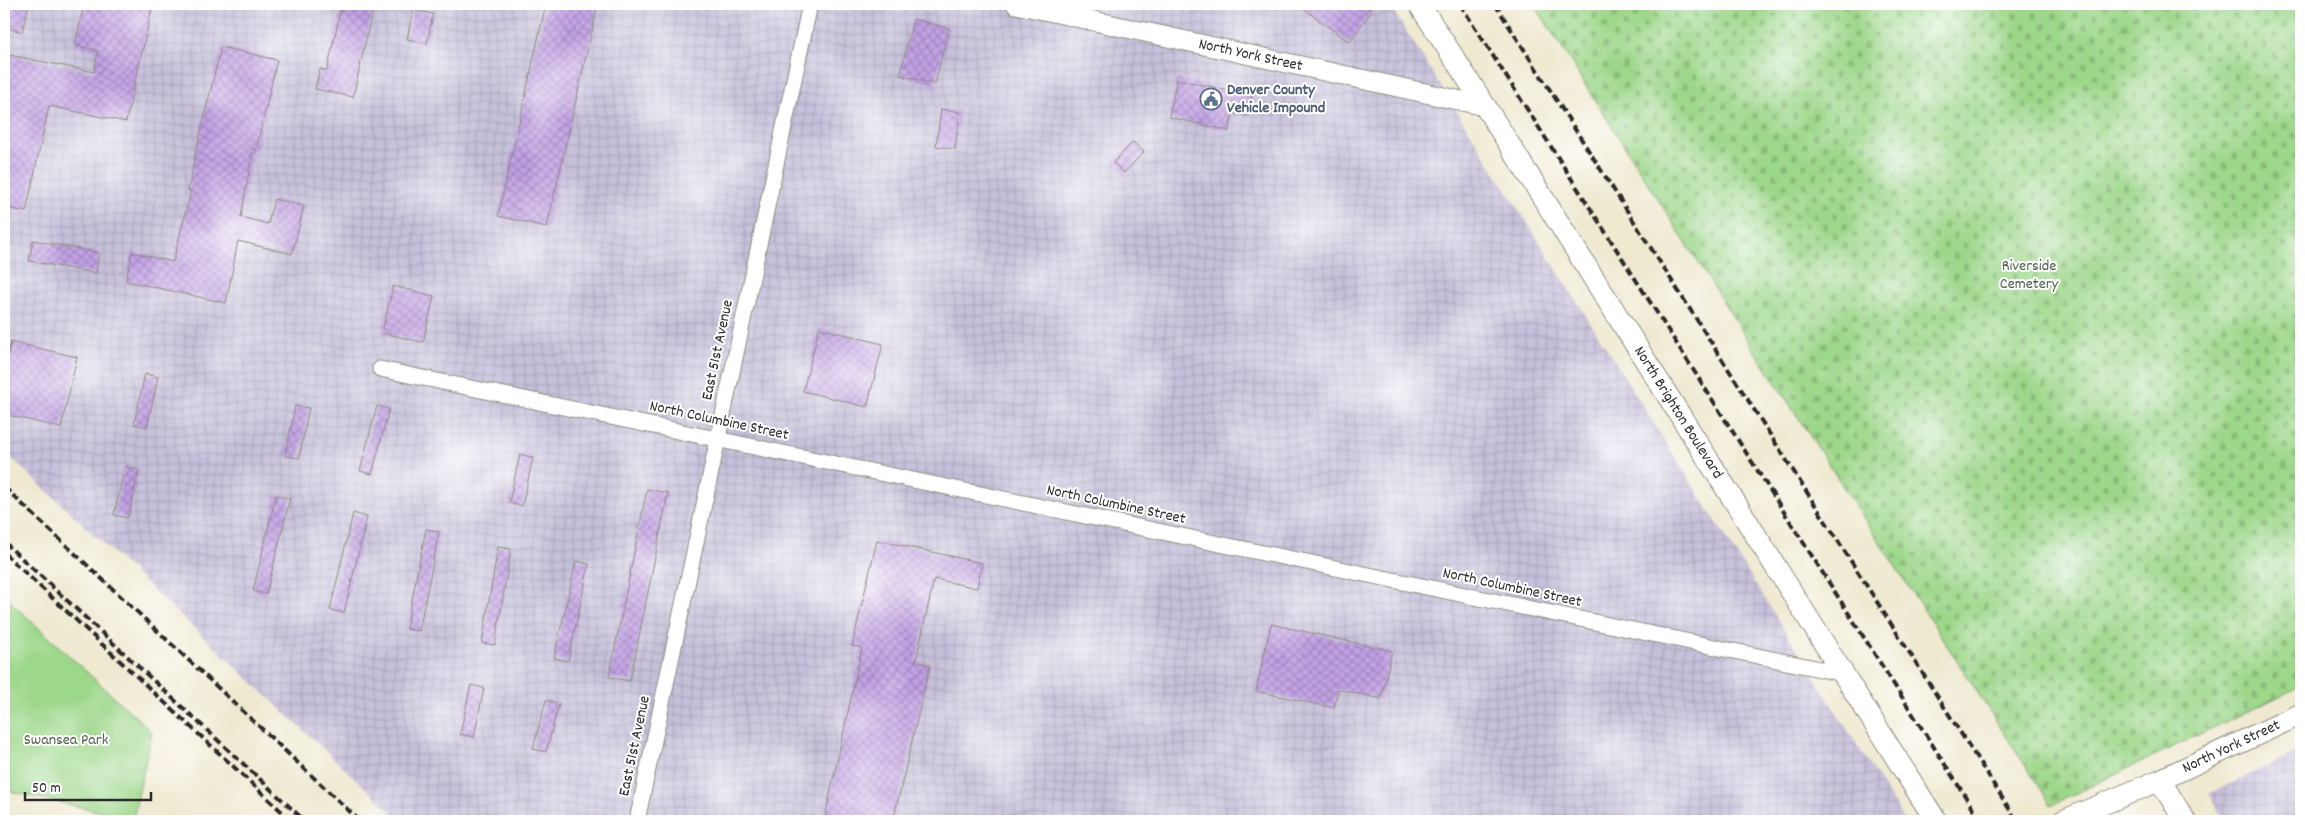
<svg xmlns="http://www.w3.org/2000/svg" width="2305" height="825" font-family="Dekko,sans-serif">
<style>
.industrial{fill:url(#industrial-grid)}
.green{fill:#9dd78a;stroke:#64815a}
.cemetery{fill:url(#cemetery-stones);stroke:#64815a}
.building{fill:url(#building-cross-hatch)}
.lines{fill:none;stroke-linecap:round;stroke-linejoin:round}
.minor-casing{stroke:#8d8a7e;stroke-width:17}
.tertiary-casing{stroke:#8d8a7e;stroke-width:21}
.secondary-casing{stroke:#8d8a7e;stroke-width:23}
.minor{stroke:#fff;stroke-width:15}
.tertiary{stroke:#fff;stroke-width:19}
.secondary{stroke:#fff;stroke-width:21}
.rail{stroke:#2b2b2b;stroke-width:4;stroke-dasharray:8 4;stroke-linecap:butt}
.labels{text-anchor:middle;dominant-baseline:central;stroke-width:4;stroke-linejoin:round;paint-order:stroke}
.street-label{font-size:16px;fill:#2b2b2b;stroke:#fff}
.service-label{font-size:16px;font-weight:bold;fill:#4e5e75;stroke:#fff;text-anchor:start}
.park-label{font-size:16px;fill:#4d5f48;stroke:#fff}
</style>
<defs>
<pattern id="industrial-grid" width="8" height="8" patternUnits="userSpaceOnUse" patternTransform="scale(1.25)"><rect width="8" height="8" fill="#c6c0da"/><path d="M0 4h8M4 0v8" fill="none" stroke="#aaa5bb"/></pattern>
<pattern id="cemetery-stones" width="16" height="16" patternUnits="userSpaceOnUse" patternTransform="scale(1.25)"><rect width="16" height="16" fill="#9dd78a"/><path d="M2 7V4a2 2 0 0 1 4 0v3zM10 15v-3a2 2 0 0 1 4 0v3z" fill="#87b977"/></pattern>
<pattern id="building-cross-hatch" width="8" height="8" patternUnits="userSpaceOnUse" patternTransform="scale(1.25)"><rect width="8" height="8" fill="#c2a1e5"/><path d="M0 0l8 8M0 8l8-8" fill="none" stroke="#9e83ba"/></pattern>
</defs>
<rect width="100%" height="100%" fill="#fff"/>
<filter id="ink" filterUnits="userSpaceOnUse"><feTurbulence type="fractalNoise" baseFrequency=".02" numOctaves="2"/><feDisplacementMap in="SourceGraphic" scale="10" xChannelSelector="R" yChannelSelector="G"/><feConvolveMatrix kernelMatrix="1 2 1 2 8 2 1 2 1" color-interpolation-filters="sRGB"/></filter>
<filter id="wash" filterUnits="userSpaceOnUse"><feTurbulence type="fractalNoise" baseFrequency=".0096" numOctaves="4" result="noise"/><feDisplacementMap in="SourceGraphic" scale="20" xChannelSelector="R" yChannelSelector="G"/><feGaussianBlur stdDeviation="1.12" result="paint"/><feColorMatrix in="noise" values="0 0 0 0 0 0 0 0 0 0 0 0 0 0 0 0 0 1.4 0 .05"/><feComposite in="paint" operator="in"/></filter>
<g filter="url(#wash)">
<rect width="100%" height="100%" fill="#efe9d0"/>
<path class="industrial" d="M 4,4 L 1389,4 L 1905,821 L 401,821 L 4,451 Z
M 2301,750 L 2301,821 L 2226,821 L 2209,794 Z"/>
<path class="green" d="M 4,596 L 152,732 L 133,819 L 4,790 Z"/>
<path class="cemetery" d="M 1534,4 L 2301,4 L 2301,686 L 2051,805 L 1741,330 Z"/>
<g id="blocks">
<path class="building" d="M 4,4 L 29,4 L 22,32 L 4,27 Z
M 84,4 L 153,4 L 126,122 L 49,106 L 26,212 L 4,207 L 4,54 L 94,72 L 98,51 L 75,45 Z
M 342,4 L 374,4 L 353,97 L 315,89 L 320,69 L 327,71 Z
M 546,4 L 598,4 L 547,227 L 498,216 Z
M 1297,4 L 1362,4 L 1372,11 L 1349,42 Z
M 413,10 L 433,14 L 427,44 L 407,39 Z
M 913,19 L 949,28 L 935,84 L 900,75 Z
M 221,47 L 277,60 L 256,150 L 253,149 L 241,217 L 268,224 L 274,199 L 304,206 L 292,254 L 238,241 L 226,303 L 126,281 L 132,252 L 173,262 L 191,191 L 188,191 L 196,151 Z
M 1177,79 L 1252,96 L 1248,116 L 1233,113 L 1229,131 L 1169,117 Z
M 941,109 L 960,112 L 955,149 L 936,146 Z
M 1133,142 L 1144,152 L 1124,173 L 1113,163 Z
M 33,240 L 99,253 L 96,273 L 29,261 Z
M 393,286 L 434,296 L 423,342 L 382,333 Z
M 819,328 L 883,344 L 867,407 L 803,391 Z
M 11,342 L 77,357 L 61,428 L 4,414 L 4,371 Z
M 145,374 L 158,377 L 147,427 L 134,424 Z
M 295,406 L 309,408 L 299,458 L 285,456 Z
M 377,406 L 389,409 L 372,474 L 360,471 Z
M 520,454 L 533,458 L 522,506 L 509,503 Z
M 125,466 L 139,470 L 128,518 L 114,515 Z
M 647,489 L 668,493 L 630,681 L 609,677 Z
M 276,495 L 290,499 L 266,594 L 253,591 Z
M 353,513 L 367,517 L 344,613 L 330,610 Z
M 426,529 L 439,532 L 419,631 L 406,629 Z
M 877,540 L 982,563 L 977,588 L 934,579 L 916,661 L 930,665 L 893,821 L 824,821 L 862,648 L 852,646 Z
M 498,547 L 511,549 L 495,645 L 482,643 Z
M 576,561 L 589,564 L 568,661 L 554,658 Z
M 1271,624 L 1392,651 L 1381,699 L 1338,689 L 1334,708 L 1256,691 Z
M 471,685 L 484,688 L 474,737 L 460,734 Z
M 546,700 L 559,704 L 546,752 L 533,749 Z"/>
</g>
</g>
<g filter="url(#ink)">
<use href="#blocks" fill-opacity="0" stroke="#8d8a7e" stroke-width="1"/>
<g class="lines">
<g class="minor-casing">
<path id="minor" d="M 380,369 L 1844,674
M 637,821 L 810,4"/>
</g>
<g class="tertiary-casing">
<g id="tertiary">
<path id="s1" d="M 1016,4 L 1485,106"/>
</g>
</g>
<g class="secondary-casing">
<g id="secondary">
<path id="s2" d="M 1419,4 L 1485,106 L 1936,821"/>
<path d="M 2160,780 L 2185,821"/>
<path id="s3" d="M 2063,821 L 2160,780 L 2301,714"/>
</g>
</g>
<use href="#minor" class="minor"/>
<use href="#tertiary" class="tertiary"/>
<use href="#secondary" class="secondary"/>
<path class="rail" d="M 1460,4 L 1981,821
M 1495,4 L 2017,821
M 4,487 L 360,821
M 4,542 L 305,821
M 4,553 L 292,821"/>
</g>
</g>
<defs>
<g id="civic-ring" transform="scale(1.125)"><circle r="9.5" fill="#fff" stroke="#5c6f8a" stroke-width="1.5"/><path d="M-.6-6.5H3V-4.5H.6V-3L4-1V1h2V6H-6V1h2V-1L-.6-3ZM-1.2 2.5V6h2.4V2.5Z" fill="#5c6f8a"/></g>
</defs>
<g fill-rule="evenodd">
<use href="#civic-ring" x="1211" y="99"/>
</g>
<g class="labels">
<g class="street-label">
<text stroke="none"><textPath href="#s1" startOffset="240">North York Street</textPath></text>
<text transform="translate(718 350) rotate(-78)">East 51st Avenue</text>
<text stroke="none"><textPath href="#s2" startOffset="484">North Brighton Boulevard</textPath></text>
<text transform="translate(719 421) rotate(12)">North Columbine Street</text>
<text transform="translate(1116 505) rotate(12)">North Columbine Street</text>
<text transform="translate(1512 588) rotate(12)">North Columbine Street</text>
<text transform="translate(635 746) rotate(-78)">East 51st Avenue</text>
<text stroke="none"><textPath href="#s3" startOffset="184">North York Street</textPath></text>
</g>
<g class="service-label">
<text x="1227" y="90">Denver County<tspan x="1227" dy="18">Vehicle Impound</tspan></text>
</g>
<g class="park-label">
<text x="2029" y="266">Riverside<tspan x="2029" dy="18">Cemetery</tspan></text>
<text x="66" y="740">Swansea Park</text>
</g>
</g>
<rect width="2305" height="825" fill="none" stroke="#fff" stroke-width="20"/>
<path d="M25 792v8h126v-8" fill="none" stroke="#2b2b2b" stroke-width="2.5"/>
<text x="32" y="792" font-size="15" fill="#2b2b2b" stroke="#ffffff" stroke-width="4" paint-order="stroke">50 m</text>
</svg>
